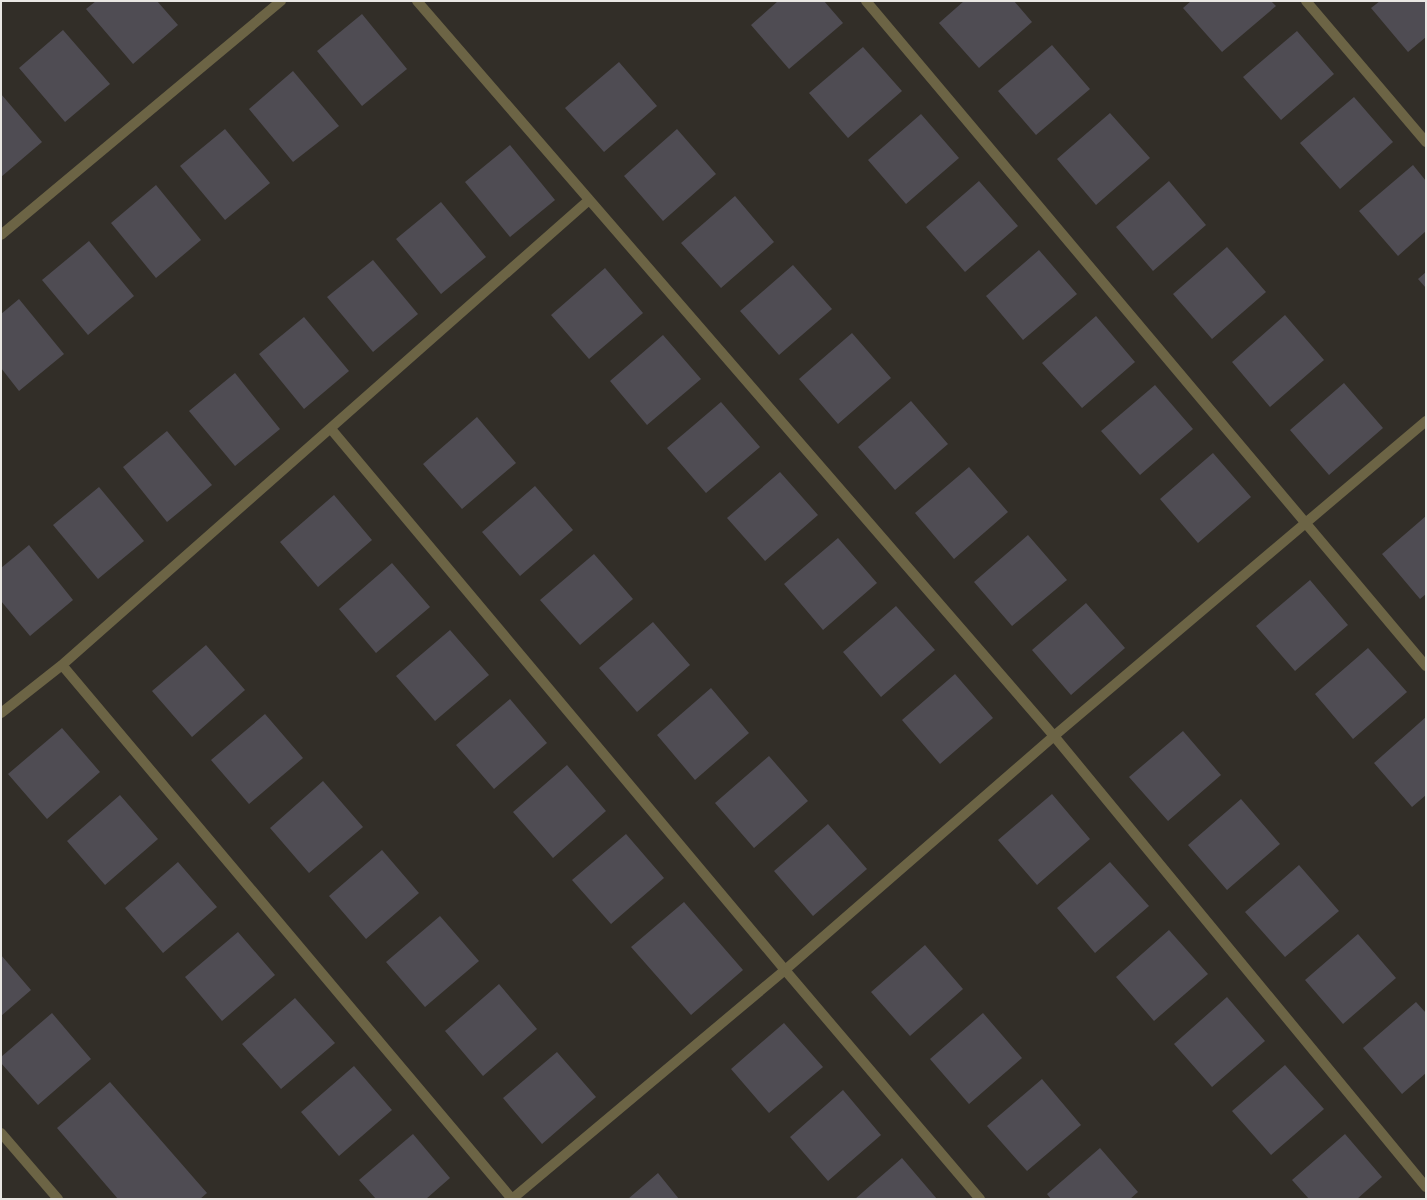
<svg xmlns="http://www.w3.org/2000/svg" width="1427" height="1200" font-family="'PT Serif',serif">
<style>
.building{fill:#4f4c53}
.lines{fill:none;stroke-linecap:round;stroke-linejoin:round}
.minor{stroke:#6c6445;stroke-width:10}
</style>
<rect width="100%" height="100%" fill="#322e28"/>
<path class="building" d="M 96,1 L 157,1 L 178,25 L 133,64 L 86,9 Z
M 778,1 L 824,1 L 843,23 L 789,69 L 751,25 Z
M 964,1 L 1014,1 L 1032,22 L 979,68 L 939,23 Z
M 1191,1 L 1271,1 L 1276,6 L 1222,52 L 1183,8 Z
M 1380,1 L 1426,1 L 1426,37 L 1408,52 L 1371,8 Z
M 362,14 L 407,69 L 362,106 L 317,51 Z
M 63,30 L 110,84 L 65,122 L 19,68 Z
M 1297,31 L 1334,74 L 1281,120 L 1243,77 Z
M 1052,45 L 1090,89 L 1036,135 L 998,91 Z
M 863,47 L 902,91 L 848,138 L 809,93 Z
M 619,62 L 657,106 L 604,152 L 565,108 Z
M 293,71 L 339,126 L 293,162 L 249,109 Z
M 1,94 L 42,142 L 1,177 Z
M 1354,97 L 1393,142 L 1340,189 L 1300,143 Z
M 1110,113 L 1150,158 L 1096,205 L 1057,159 Z
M 921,114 L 959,158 L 906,204 L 868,160 Z
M 225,129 L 270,183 L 225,220 L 180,166 Z
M 677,129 L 716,174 L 663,221 L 624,176 Z
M 510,145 L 555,200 L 510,237 L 465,182 Z
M 1413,165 L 1426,181 L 1426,231 L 1398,256 L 1359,211 Z
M 979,181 L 1018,226 L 965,272 L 926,227 Z
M 1169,181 L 1206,225 L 1153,271 L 1116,227 Z
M 156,185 L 201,240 L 156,278 L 111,223 Z
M 735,196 L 774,242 L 721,288 L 681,243 Z
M 441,202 L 486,257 L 441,294 L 396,239 Z
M 89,241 L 134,296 L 88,335 L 42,280 Z
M 1227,247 L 1266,292 L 1212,339 L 1173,294 Z
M 1039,250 L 1077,294 L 1023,340 L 986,296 Z
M 373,260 L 418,314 L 373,352 L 327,297 Z
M 793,265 L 832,309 L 779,355 L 740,311 Z
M 605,268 L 643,313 L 589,359 L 551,315 Z
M 1426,272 L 1426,288 L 1418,279 Z
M 19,299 L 64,354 L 19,391 L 1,368 L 1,314 Z
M 1285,315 L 1324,360 L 1270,407 L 1232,362 Z
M 1096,316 L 1135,362 L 1082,408 L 1042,363 Z
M 304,317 L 349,371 L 304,409 L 259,354 Z
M 852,333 L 891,378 L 838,424 L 799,379 Z
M 663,335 L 701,379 L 647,425 L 610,381 Z
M 235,373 L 280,429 L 235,466 L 189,411 Z
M 1344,383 L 1383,428 L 1329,475 L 1290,430 Z
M 1155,385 L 1193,429 L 1140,475 L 1101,431 Z
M 911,401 L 948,444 L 895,490 L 858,447 Z
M 721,402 L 760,447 L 706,493 L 667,448 Z
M 477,417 L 516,463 L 462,509 L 423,464 Z
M 167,431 L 212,485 L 167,522 L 123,467 Z
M 1213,453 L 1251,497 L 1198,543 L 1160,499 Z
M 969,467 L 1008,512 L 954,559 L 915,513 Z
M 780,472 L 818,515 L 765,561 L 727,518 Z
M 535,486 L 573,530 L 520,576 L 482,532 Z
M 99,487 L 144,541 L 98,579 L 53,525 Z
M 334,495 L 372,540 L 318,587 L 280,542 Z
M 1426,516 L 1426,594 L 1420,599 L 1382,554 Z
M 1028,535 L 1067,580 L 1012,626 L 974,582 Z
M 838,538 L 877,583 L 823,630 L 784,584 Z
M 29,545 L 73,600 L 30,636 L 1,601 L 1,568 Z
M 594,554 L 633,599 L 580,645 L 540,600 Z
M 392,563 L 430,607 L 376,653 L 339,609 Z
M 1310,580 L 1348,625 L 1295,671 L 1256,626 Z
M 1086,603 L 1125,648 L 1071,695 L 1032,650 Z
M 896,606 L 935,650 L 881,697 L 843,652 Z
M 653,622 L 690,665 L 637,712 L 599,668 Z
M 450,630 L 489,675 L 435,721 L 396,676 Z
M 206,645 L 245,690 L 192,737 L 152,691 Z
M 1368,648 L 1407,692 L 1353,739 L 1315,694 Z
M 955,674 L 993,718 L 940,764 L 902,720 Z
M 711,688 L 749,733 L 695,780 L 657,735 Z
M 510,699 L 547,743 L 494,789 L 456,745 Z
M 265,714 L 303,758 L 249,804 L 211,760 Z
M 1426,717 L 1426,795 L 1412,807 L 1374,763 Z
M 62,728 L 100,772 L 47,819 L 8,774 Z
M 1183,731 L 1221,775 L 1168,821 L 1129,777 Z
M 769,756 L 808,801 L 754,848 L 715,803 Z
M 567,765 L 606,811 L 553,858 L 513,812 Z
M 323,781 L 363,827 L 309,873 L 270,828 Z
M 1052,794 L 1090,839 L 1037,885 L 998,840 Z
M 120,795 L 158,839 L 105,885 L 67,841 Z
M 1241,799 L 1280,844 L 1227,890 L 1188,845 Z
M 828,824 L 867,869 L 813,916 L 774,871 Z
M 626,834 L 664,878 L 611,924 L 572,880 Z
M 382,850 L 419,893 L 366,939 L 329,896 Z
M 178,862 L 217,907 L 163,953 L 125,908 Z
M 1110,862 L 1149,906 L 1095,953 L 1057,908 Z
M 1299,865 L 1339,911 L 1285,957 L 1245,912 Z
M 684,902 L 743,970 L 691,1015 L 631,947 Z
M 440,916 L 479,961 L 425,1007 L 386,962 Z
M 1169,930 L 1208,974 L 1154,1021 L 1116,977 Z
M 238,932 L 275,975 L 222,1021 L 185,977 Z
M 1358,934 L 1396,978 L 1343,1024 L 1305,980 Z
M 925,945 L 963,989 L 910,1036 L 871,992 Z
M 1,955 L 31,990 L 1,1016 Z
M 499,984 L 537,1029 L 483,1076 L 445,1031 Z
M 1227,997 L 1265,1041 L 1212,1087 L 1174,1044 Z
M 295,998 L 335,1043 L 281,1089 L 242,1044 Z
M 1416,1002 L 1426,1013 L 1426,1073 L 1402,1094 L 1363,1048 Z
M 52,1013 L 91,1059 L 38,1105 L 1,1063 L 1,1057 Z
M 983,1013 L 1022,1058 L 969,1104 L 930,1059 Z
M 784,1023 L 823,1067 L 769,1113 L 731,1069 Z
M 557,1052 L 596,1097 L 542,1144 L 503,1098 Z
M 1285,1065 L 1324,1109 L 1271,1155 L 1232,1111 Z
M 354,1066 L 392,1110 L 339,1156 L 301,1112 Z
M 1042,1079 L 1081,1125 L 1027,1171 L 987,1126 Z
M 110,1082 L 207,1193 L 200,1199 L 118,1199 L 57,1128 Z
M 843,1090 L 881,1135 L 828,1181 L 790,1137 Z
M 413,1134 L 450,1178 L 426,1199 L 376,1199 L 359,1180 Z
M 1345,1134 L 1382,1177 L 1357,1199 L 1309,1199 L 1292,1180 Z
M 1100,1148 L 1138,1192 L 1130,1199 L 1051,1199 L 1047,1194 Z
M 902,1158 L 937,1199 L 855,1199 Z
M 658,1173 L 679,1199 L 628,1199 Z"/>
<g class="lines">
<path class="minor" d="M 417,1 L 1054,736 L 1426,1187
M 866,1 L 1426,666
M 1306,1 L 1426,142
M 1,235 L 281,1
M 331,429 L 785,970 L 980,1199
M 62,665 L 512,1199
M 1,713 L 62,665 L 589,200
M 1,1133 L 58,1199
M 512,1199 L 785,970 L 1054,736 L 1426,421"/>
</g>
<rect width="1427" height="1200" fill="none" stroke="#e9e7e3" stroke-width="4"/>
</svg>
